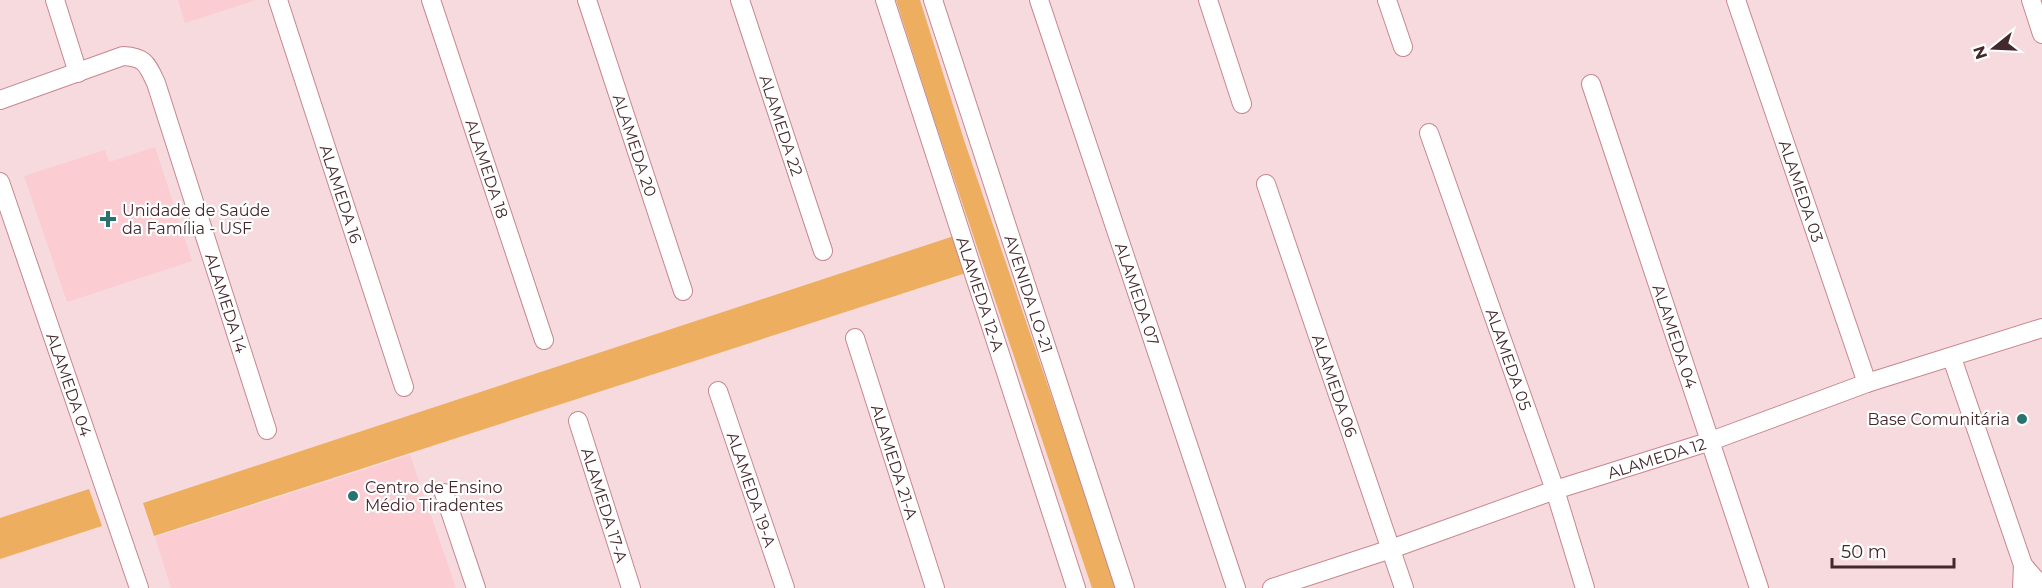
<svg xmlns="http://www.w3.org/2000/svg" width="2042" height="588" font-family="Montserrat,sans-serif">
<style>
.built{fill:#fbccd1}
.green{fill:#edae5f}
.lines{fill:none;stroke-linecap:round;stroke-linejoin:round}
.minor-casing{stroke:#c7878f;stroke-width:20}
.minor{stroke:#fff;stroke-width:18}
.poi-dot{fill:#28726f;stroke:#fff;stroke-width:2}
.labels{text-anchor:middle;dominant-baseline:central;stroke-width:4.5;stroke-linejoin:round;paint-order:stroke}
.street-label{font-size:16px;fill:#43282c;stroke:#fff}
.poi-label{font-size:16px;fill:#43282c;stroke:#fff;text-anchor:start}
</style>
<rect width="100%" height="100%" fill="#f6dadd"/>
<path class="built" d="M 178,0 L 256,0 L 185,23 Z
M 155,147 L 192,261 L 67,302 L 24,176 L 105,150 L 109,162 Z
M 410,455 L 456,588 L 171,588 L 155,537 Z"/>
<path class="green" d="M 896,0 L 920,0 L 964,140 L 1117,588 L 1092,588 L 935,122 Z
M 957,235 L 969,272 L 154,536 L 143,503 Z
M 89,489 L 102,526 L 0,559 L 0,518 Z"/>
<g class="lines">
<g class="minor-casing">
<g id="minor">
<path d="M 55,0 L 78,73"/>
<path id="s1" d="M 278,0 L 404,387"/>
<path id="s2" d="M 431,0 L 544,340"/>
<path id="s3" d="M 587,0 L 683,291"/>
<path id="s4" d="M 740,0 L 823,251"/>
<path id="s5" d="M 885,0 L 1076,588"/>
<path id="s6" d="M 933,0 L 1125,588"/>
<path id="s7" d="M 1039,0 L 1236,588"/>
<path d="M 1208,0 L 1242,104"/>
<path d="M 1387,0 L 1403,47"/>
<path id="s8" d="M 1736,0 L 1867,383"/>
<path d="M 2031,0 L 2042,34"/>
<path id="s9" d="M 1591,84 L 1759,588"/>
<path id="s10" d="M 0,100 L 123,56 C 145,57 147,64 156,83 L 267,430"/>
<path id="s11" d="M 1429,133 L 1555,490 L 1585,588"/>
<path id="s12" d="M 0,182 L 139,588"/>
<path id="s13" d="M 1266,184 L 1404,588"/>
<path id="s14" d="M 855,338 L 935,588"/>
<path d="M 1952,358 L 2023,565 L 2022,588"/>
<path id="s15" d="M 718,391 L 785,588"/>
<path id="s16" d="M 578,421 L 631,588"/>
<path d="M 444,493 L 476,588"/>
<path d="M 2023,565 L 2042,587"/>
<path id="s17" d="M 1272,588 L 1391,549 L 1555,490 L 1711,441 L 1867,383 L 2042,328"/>
</g>
</g>
<use href="#minor" class="minor"/>
</g>
<g class="poi-dot">
<path d="M105 210h6v6h6v6h-6v6h-6v-6h-6v-6h6z"/>
<circle cx="2022" cy="419" r="6"/>
<circle cx="353" cy="496" r="6"/>
</g>
<g class="labels">
<g class="street-label">
<text stroke="none"><textPath href="#s4" startOffset="132">ALAMEDA 22</textPath></text>
<text stroke="none"><textPath href="#s3" startOffset="153">ALAMEDA 20</textPath></text>
<text stroke="none"><textPath href="#s2" startOffset="178">ALAMEDA 18</textPath></text>
<text stroke="none"><textPath href="#s8" startOffset="202">ALAMEDA 03</textPath></text>
<text stroke="none"><textPath href="#s1" startOffset="204">ALAMEDA 16</textPath></text>
<text stroke="none"><textPath href="#s5" startOffset="309">ALAMEDA 12-A</textPath></text>
<text stroke="none"><textPath href="#s6" startOffset="309">AVENIDA LO-21</textPath></text>
<text stroke="none"><textPath href="#s7" startOffset="310">ALAMEDA 07</textPath></text>
<text stroke="none"><textPath href="#s10" startOffset="408">ALAMEDA 14</textPath></text>
<text stroke="none"><textPath href="#s9" startOffset="266">ALAMEDA 04</textPath></text>
<text stroke="none"><textPath href="#s11" startOffset="240">ALAMEDA 05</textPath></text>
<text stroke="none"><textPath href="#s12" startOffset="214">ALAMEDA 04</textPath></text>
<text stroke="none"><textPath href="#s13" startOffset="213">ALAMEDA 06</textPath></text>
<text stroke="none"><textPath href="#s17" startOffset="406">ALAMEDA 12</textPath></text>
<text stroke="none"><textPath href="#s14" startOffset="130">ALAMEDA 21-A</textPath></text>
<text stroke="none"><textPath href="#s15" startOffset="104">ALAMEDA 19-A</textPath></text>
<text stroke="none"><textPath href="#s16" startOffset="88">ALAMEDA 17-A</textPath></text>
</g>
<g class="poi-label">
<text x="122" y="210">Unidade de Saúde<tspan x="122" dy="18">da Família - USF</tspan></text>
<text x="2010" y="419" text-anchor="end">Base Comunitária</text>
<text x="365" y="487">Centro de Ensino<tspan x="365" dy="18">Médio Tiradentes</tspan></text>
</g>
</g>
<g transform="translate(1994 48) rotate(252)" stroke="#ffffff" stroke-width="4.5" paint-order="stroke">
<path d="M0-4.5L10 22L0 15L-10 22Z" fill="#43282c"/>
<text y="-9" font-size="16" font-weight="bold" text-anchor="middle" fill="#43282c">N</text>
</g>
<path d="M1832 558v9h122v-9" fill="none" stroke="#43282c" stroke-width="3"/>
<text x="1841" y="558" font-size="18" fill="#43282c" stroke="#ffffff" stroke-width="4.5" paint-order="stroke">50 m</text>
</svg>
